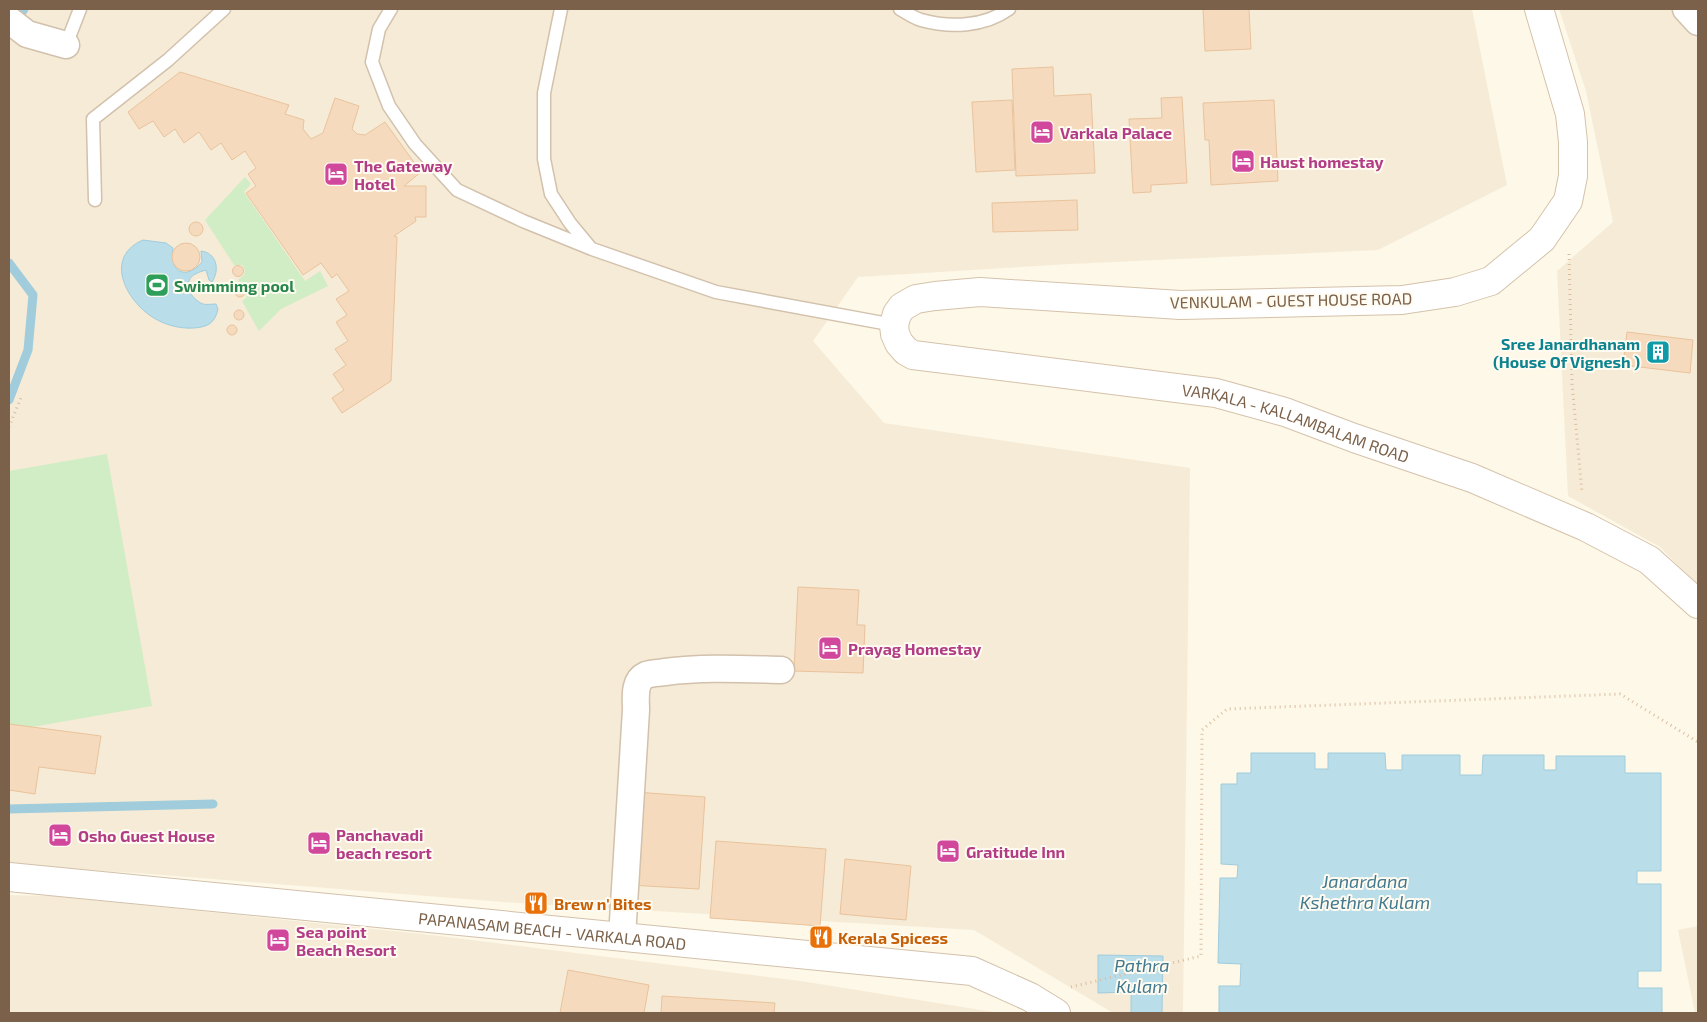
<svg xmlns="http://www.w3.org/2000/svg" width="1707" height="1022" font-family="'Exo 2',sans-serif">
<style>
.residential{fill:#f6ebd6}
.green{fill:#d0edc5}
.water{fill:#baddea;stroke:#a0ccdc}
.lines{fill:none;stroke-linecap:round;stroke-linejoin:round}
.stream{stroke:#a0ccdc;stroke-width:9}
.building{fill:#f5dabd;stroke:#e9c39c}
.service-casing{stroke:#d2c1ac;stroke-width:15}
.minor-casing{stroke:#d2c1ac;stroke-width:29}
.tertiary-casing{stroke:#d2c1ac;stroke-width:30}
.secondary-casing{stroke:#d5c2aa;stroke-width:30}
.path{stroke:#dbbea0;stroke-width:3;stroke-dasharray:1 4;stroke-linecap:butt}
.service{stroke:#fff;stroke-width:12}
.minor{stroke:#fff;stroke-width:26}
.tertiary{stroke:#fff;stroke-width:28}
.secondary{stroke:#fff;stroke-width:28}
.labels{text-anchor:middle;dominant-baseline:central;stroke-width:4;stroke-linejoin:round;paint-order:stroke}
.hotel-label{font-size:16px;font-weight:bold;fill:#b23c85;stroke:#fffbf0;text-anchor:start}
.leisure-label{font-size:16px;font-weight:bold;fill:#27864d;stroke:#fffbf0;text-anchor:start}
.street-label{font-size:16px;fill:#7b6149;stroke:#fffbf0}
.culture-label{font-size:16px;font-weight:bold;fill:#0d838f;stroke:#fffbf0;text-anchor:end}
.food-label{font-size:16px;font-weight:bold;fill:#c56008;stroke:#fffbf0;text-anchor:start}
.water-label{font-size:18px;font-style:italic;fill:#417990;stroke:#fffbf0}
</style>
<rect width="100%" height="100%" fill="#fef8e8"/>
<path class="residential" d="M 9,9 L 1472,9 L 1507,185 L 1378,250 L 1070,264 L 858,277 L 813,341 L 884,423 L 1190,468 L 1183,1013 L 1113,1013 L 974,930 L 503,902 L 150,874 L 9,865 Z
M 1559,9 L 1698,9 L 1698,586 L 1660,547 L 1568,496 L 1557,271 L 1613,222 L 1586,91 Z
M 9,895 L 53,896 L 423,934 L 801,981 L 999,1013 L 9,1013 Z
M 1698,926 L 1698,1013 L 1695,1013 L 1678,930 Z"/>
<path class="green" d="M 245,177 L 251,184 L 244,192 L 305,281 L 320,271 L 328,286 L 281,309 L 259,331 L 242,301 L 246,298 L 247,292 L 238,280 L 244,275 L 245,270 L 242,265 L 234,265 L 205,220 Z
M 107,454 L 152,706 L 9,731 L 9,471 Z"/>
<path class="water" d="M 143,240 L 166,243 L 173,248 C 169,272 186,281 202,262 L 201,251 C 217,253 220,270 212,282 L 209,280 L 206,270 C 200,272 191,274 189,281 C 185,290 195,301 203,304 C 206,305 212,304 216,304 L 218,309 C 215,323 208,327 194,328 C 178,329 161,324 148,314 C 123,295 106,256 143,240 Z
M 1251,753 L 1315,753 L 1315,769 L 1328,769 L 1328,753 L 1385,753 L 1386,770 L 1402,770 L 1402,755 L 1460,755 L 1460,775 L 1482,775 L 1483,755 L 1544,755 L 1544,770 L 1556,770 L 1556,756 L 1625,756 L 1625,773 L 1661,773 L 1661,871 L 1637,871 L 1637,884 L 1661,884 L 1661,971 L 1638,971 L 1638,988 L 1662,988 L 1662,1013 L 1219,1013 L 1219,986 L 1240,986 L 1241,964 L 1218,963 L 1220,878 L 1237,878 L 1238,865 L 1221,864 L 1221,784 L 1237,784 L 1237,773 L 1251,773 Z
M 1098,955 L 1163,956 L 1162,1013 L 1131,1013 L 1131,992 L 1098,993 Z"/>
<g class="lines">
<path class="stream" d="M 15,23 L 24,9
M 9,263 L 33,295 L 28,350 L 9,400
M 9,809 L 213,804"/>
</g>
<path class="building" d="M 1203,9 L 1249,9 L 1251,49 L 1205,51 Z
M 1053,67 L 1054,96 L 1091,94 L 1095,173 L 1016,176 L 1012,69 Z
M 180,72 L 289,105 L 285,114 L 304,120 L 303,129 L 311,139 L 323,133 L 335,98 L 359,106 L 352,129 L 357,134 L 365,135 L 385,122 L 421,172 L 404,186 L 426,186 L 426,217 L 415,217 L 416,221 L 394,236 L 397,237 L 391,381 L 342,413 L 332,398 L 344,390 L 333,374 L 346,365 L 335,349 L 348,341 L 336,322 L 347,315 L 336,299 L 349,291 L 337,274 L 332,278 L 321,263 L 303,275 L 246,193 L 256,186 L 248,174 L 256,168 L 245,151 L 232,160 L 221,143 L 211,150 L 199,132 L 184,143 L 175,129 L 164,137 L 153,121 L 139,129 L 128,112 Z
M 1182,97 L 1187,183 L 1151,185 L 1151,192 L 1133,193 L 1129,119 L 1162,118 L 1161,98 Z
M 1012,100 L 1015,170 L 976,172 L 972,102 Z
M 1274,100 L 1278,181 L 1211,185 L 1209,140 L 1205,140 L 1203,103 Z
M 1077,200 L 1078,230 L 993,232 L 992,203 Z
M189 229a7 7 0 1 1 14 0a7 7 0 1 1-14 0Z
M172 257a14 14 0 1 1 28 0a14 14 0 1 1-28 0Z
M232.5 271a5.5 5.5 0 1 1 11 0a5.5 5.5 0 1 1-11 0Z
M235 292a5 5 0 1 1 10 0a5 5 0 1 1-10 0Z
M234 315a5 5 0 1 1 10 0a5 5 0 1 1-10 0Z
M227 330a5 5 0 1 1 10 0a5 5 0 1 1-10 0Z
M 1627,332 L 1693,340 L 1690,373 L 1623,365 Z
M 798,587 L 859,590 L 857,625 L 865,625 L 863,673 L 794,671 Z
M 9,724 L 101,736 L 95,774 L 39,767 L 35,794 L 9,790 Z
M 635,792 L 705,797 L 699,889 L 629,885 Z
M 716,841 L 826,849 L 820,926 L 710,918 Z
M 845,859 L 911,866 L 906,920 L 840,914 Z
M 568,970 L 649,985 L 644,1013 L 560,1013 Z
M 662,996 L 775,1003 L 774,1013 L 661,1013 Z"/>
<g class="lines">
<g class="service-casing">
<path id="service" d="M 391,9 L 379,29 L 372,62 L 389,106 L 415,144 L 457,190 L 523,221 L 592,249 L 716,292 L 894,325
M 561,9 L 544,93 L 544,159 L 551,194 L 570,223 L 589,246
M 900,9 C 907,13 914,18 921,20 C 950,28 984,27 1009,9
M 66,45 L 80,9
M 95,200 L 93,119 L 168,60 L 224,9"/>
</g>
<g class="minor-casing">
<path id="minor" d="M 1686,9 L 1698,22
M 9,20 L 27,34 L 66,45
M 622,937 L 636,710 C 636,699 633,681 646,675 C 651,673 660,673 665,672 C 703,667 742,669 781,670"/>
</g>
<g class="tertiary-casing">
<g id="tertiary">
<path id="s1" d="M 9,877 L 972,971 L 1030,997 L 1056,1013"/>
</g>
</g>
<g class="secondary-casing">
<g id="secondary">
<path id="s2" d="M 1539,9 L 1570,114 L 1573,142 L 1573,176 L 1568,201 L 1542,239 L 1491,281 L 1455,292 L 1402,300 L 1180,305 L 980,292 L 935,296 L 916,299 L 902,307 L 897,314 L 894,325 L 895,334 L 899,343 L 906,351 L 913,355 L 1216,393 L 1285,412 L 1354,438 L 1472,478 L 1586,527 L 1649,560 L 1698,604"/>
</g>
</g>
<path class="path" d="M 1569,254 L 1572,383 L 1582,492
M 9,427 L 22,395
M 1071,987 L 1201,956 L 1202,730 L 1227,709 L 1620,694 L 1698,742"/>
<use href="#service" class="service"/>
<use href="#minor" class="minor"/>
<use href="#tertiary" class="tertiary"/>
<use href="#secondary" class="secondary"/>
</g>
<defs>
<g id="hotel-square" transform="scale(1.25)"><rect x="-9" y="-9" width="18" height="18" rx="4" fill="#d1479c" stroke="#fffbf0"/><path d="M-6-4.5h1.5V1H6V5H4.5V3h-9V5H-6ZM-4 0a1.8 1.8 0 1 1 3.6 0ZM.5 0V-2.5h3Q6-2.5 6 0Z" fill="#fff"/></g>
<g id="stadium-square" transform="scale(1.25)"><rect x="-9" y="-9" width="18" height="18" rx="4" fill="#2e9e5b" stroke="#fffbf0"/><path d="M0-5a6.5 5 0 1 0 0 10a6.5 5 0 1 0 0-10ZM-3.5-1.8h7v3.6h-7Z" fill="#fff"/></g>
<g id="building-square" transform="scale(1.25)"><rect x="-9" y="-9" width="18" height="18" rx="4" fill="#0f9aa8" stroke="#fffbf0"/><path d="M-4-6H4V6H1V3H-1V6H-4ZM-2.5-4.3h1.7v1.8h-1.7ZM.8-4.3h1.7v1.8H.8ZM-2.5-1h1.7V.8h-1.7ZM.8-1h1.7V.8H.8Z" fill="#fff"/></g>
<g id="restaurant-square" transform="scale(1.25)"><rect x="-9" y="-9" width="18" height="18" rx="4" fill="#e8710a" stroke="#fffbf0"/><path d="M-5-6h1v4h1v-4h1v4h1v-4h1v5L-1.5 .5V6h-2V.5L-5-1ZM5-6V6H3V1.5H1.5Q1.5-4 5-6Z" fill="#fff"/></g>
</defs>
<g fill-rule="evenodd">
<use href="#hotel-square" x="1042" y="132"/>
<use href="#hotel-square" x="1243" y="161"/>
<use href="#hotel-square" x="336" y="174"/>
<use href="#stadium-square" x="157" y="285"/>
<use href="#building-square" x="1658" y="352"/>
<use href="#hotel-square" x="830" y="648"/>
<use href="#hotel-square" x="60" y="835"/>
<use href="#hotel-square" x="319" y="843"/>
<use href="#hotel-square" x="948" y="851"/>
<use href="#restaurant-square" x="536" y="903"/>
<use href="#restaurant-square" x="821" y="937"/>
<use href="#hotel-square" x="278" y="940"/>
</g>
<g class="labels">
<g class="hotel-label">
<text x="1060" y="132">Varkala Palace</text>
<text x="1260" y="161">Haust homestay</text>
<text x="354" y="165">The Gateway<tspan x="354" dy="18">Hotel</tspan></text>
<text x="848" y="648">Prayag Homestay</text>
<text x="336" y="834">Panchavadi<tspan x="336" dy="18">beach resort</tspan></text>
<text x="78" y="835">Osho Guest House</text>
<text x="966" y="851">Gratitude Inn</text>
<text x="296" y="931">Sea point<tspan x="296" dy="18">Beach Resort</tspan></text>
</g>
<g class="leisure-label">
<text x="174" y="285">Swimmimg pool</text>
</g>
<g class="street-label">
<text transform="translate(1291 300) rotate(-1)">VENKULAM - GUEST HOUSE ROAD</text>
<text stroke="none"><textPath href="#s2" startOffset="1351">VARKALA - KALLAMBALAM ROAD</textPath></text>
<text stroke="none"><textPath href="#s1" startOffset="546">PAPANASAM BEACH - VARKALA ROAD</textPath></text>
</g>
<g class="culture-label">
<text x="1640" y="343">Sree Janardhanam<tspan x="1640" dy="18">(House Of Vignesh )</tspan></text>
</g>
<g class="food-label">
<text x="554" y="903">Brew n' Bites</text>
<text x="838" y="937">Kerala Spicess</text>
</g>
<g class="water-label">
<text x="1365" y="881">Janardana<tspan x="1365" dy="21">Kshethra Kulam</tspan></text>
<text x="1142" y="965">Pathra<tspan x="1142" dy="21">Kulam</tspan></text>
</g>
</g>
<rect width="1707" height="1022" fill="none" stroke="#7b6149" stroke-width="20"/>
</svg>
